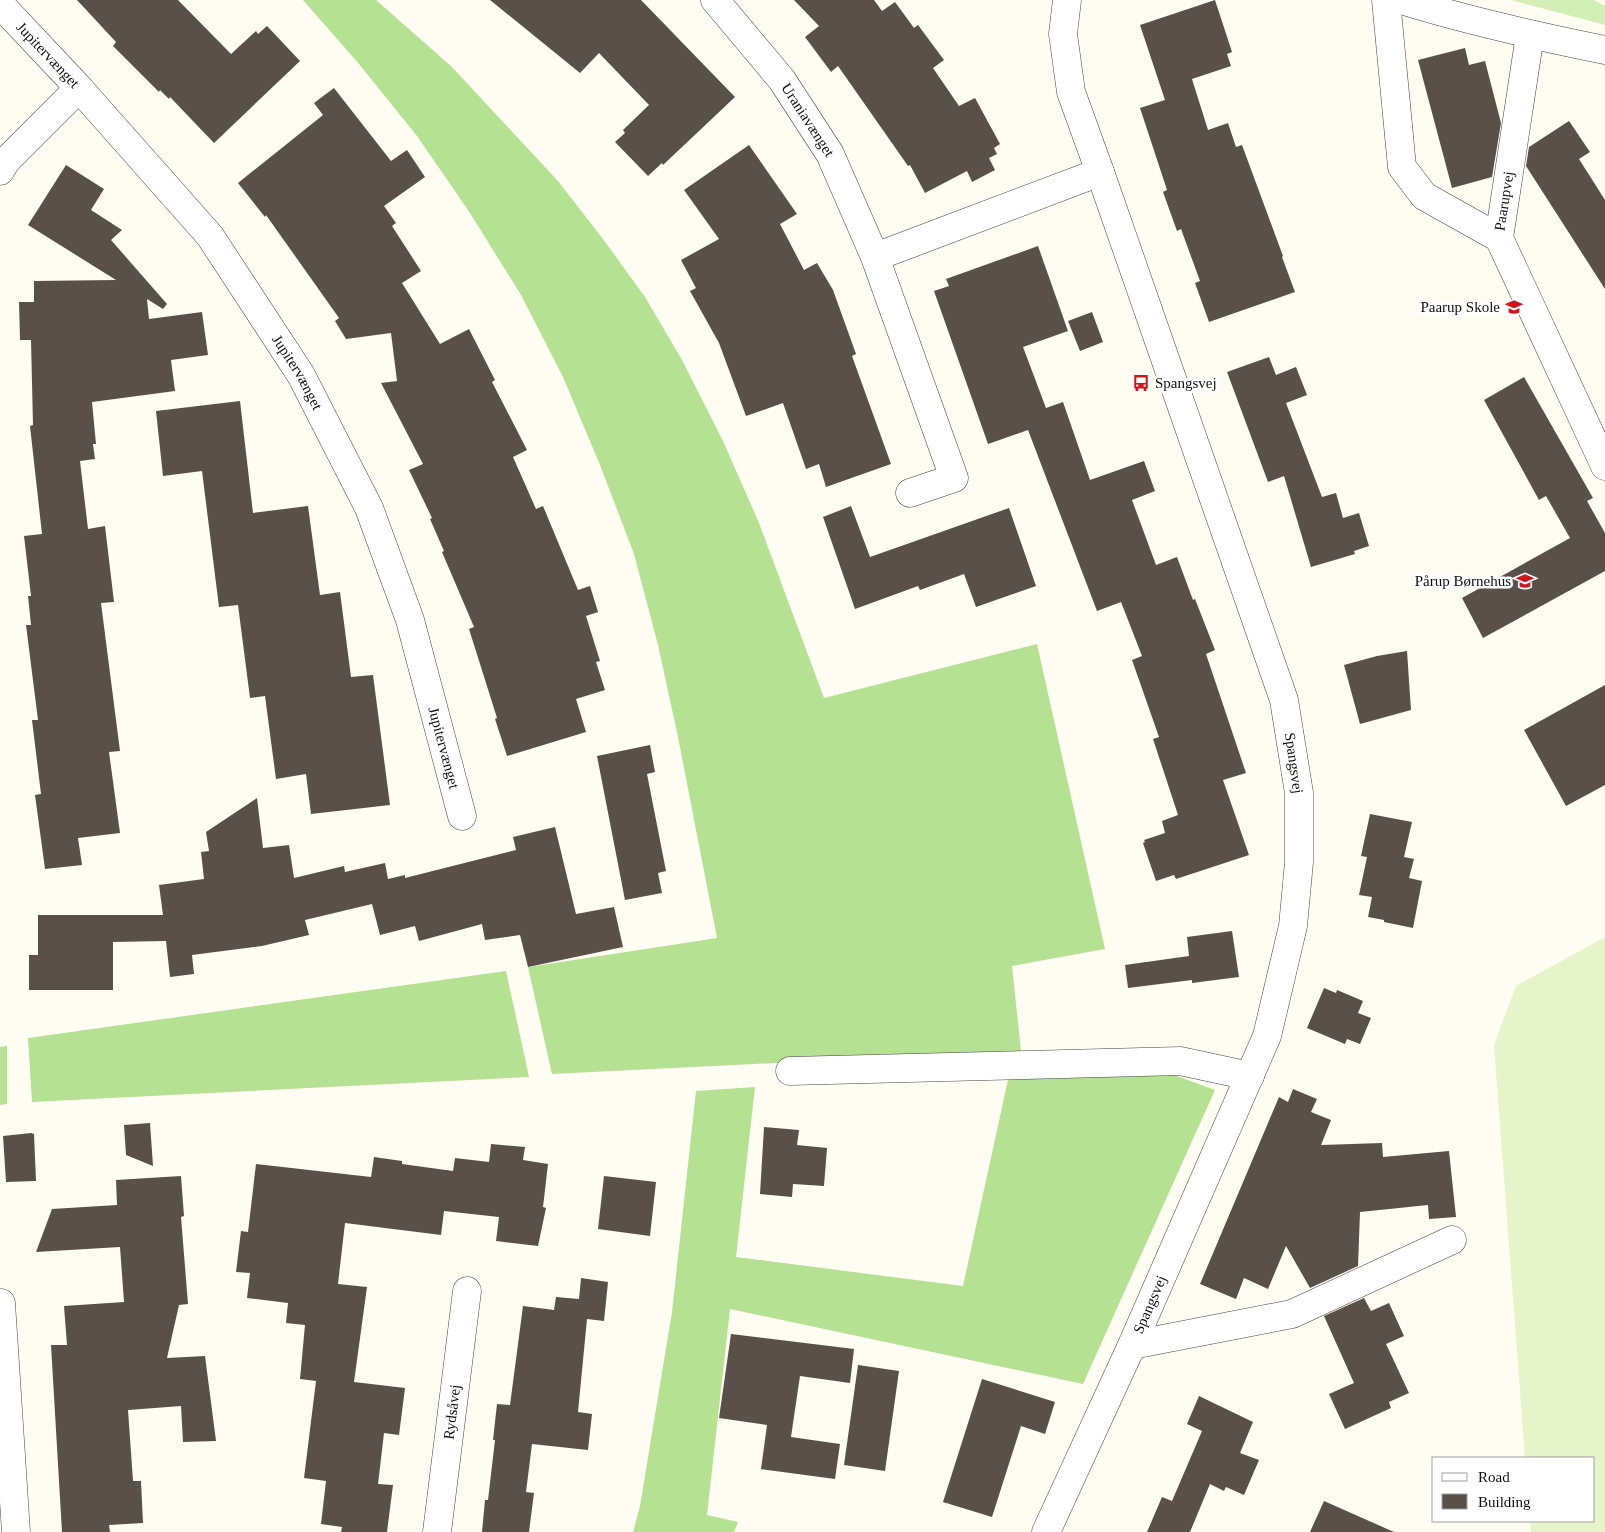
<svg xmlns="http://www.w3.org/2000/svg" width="1605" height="1532" font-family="Georgia,serif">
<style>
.green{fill:#d2efb6}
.forest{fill:#b5e193}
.pitch{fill:#e5f5c9}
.building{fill:#59504a}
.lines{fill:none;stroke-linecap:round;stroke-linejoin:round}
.minor-casing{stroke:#424242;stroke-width:29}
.minor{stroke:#fff;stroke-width:28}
.labels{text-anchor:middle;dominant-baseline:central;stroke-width:5;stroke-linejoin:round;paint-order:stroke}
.street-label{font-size:15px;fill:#0f0f0f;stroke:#fff}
.poi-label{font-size:15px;fill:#0f0f0f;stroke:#fff;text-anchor:end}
</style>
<rect width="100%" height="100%" fill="#fffdf2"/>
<path class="green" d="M 1511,0 L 1594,0 L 1605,6 L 1605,25 Z"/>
<path class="forest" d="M 303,0 L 376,0 L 452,67 L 558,181 L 603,239 L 645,297 L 682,360 L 723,441 L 759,523 L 824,698 L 1037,644 L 1105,949 L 1012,966 L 1021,1051 L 552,1074 L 528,967 L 717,938 L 678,737 L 658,645 L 634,554 L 600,465 L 563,377 L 521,295 L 470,213 L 417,136 L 359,64 Z
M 506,971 L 529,1077 L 32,1102 L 28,1038 Z
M 7,1046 L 7,1104 L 0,1105 L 0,1047 Z
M 1155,1068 L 1215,1090 L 1083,1384 L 730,1309 L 707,1515 L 738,1522 L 734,1532 L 633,1532 L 640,1506 L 672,1312 L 696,1091 L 755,1087 L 736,1257 L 963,1286 L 1009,1075 Z"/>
<path class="pitch" d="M 1605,937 L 1605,1532 L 1531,1532 L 1530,1521 L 1594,1521 L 1594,1458 L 1525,1458 L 1494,1045 L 1516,986 Z"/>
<path class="building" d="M 77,0 L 178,0 L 231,54 L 256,31 L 258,34 L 267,26 L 300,61 L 214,143 L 170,97 L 169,99 L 160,90 L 159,92 L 113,46 L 116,42 Z
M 490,0 L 641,0 L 735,97 L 663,165 L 662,163 L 648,176 L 615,142 L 625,133 L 623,130 L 649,105 L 599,53 L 580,73 Z
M 794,0 L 874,0 L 882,11 L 895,2 L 914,28 L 918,25 L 944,60 L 933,68 L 959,106 L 975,98 L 1000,144 L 994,148 L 997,154 L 989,158 L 995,170 L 972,182 L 967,171 L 925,193 L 910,165 L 908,166 L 838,66 L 831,72 L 805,37 L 819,26 Z
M 1215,0 L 1232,52 L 1227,54 L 1231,66 L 1192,79 L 1208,130 L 1228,123 L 1236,147 L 1242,145 L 1283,256 L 1282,257 L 1295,292 L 1209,322 L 1195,283 L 1200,281 L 1181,229 L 1177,231 L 1163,192 L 1167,190 L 1140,108 L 1165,100 L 1140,25 Z
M 1465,48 L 1469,65 L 1485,61 L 1501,123 L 1492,177 L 1452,188 L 1418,60 Z
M 334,88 L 391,161 L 407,150 L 425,177 L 384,206 L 396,223 L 392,226 L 421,271 L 402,283 L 440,344 L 469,329 L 495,380 L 492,382 L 527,450 L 513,457 L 536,509 L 543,506 L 578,590 L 590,586 L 598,612 L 586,616 L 600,661 L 596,662 L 605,690 L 576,699 L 586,732 L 507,756 L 495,719 L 497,718 L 469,629 L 474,627 L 442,552 L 444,551 L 430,519 L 432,518 L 409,470 L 423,464 L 381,383 L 397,381 L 391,333 L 346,339 L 335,321 L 339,318 L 266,215 L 265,217 L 238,183 L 323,115 L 314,103 Z
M 1569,121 L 1590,152 L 1579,159 L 1605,200 L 1605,289 L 1526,166 L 1529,147 Z
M 749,145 L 797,214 L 780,224 L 804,270 L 817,263 L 833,290 L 856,354 L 852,356 L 891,464 L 826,487 L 819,464 L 806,469 L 783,403 L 746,416 L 719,343 L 690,291 L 696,288 L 681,260 L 719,239 L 684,190 Z
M 66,165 L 104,189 L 91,210 L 122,230 L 111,240 L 167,304 L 163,309 L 147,299 L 149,319 L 202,312 L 208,355 L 171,360 L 175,391 L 92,402 L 96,444 L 93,444 L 95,459 L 80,461 L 88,529 L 105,526 L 114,602 L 101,603 L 120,751 L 109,752 L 120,833 L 78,838 L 82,865 L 45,869 L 35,795 L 41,794 L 32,720 L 38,720 L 26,625 L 31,625 L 28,596 L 31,596 L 24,536 L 42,534 L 30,426 L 33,425 L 31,340 L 20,340 L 19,302 L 34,302 L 34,281 L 116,280 L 28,225 Z
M 1038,246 L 1068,331 L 1023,347 L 1046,408 L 1063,402 L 1090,480 L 1144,461 L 1155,491 L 1132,500 L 1156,565 L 1177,557 L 1193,600 L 1195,599 L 1215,650 L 1206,654 L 1246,773 L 1223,780 L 1249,855 L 1176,879 L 1174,875 L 1156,881 L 1143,843 L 1145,842 L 1144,840 L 1165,833 L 1162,821 L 1178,815 L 1153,739 L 1159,737 L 1132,660 L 1142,656 L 1121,602 L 1097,611 L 1028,430 L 988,444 L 934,291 L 949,286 L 946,279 Z
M 1092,312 L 1103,342 L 1080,351 L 1068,321 Z
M 1269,357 L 1276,375 L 1296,367 L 1307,395 L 1286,403 L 1322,497 L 1336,493 L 1343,518 L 1359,513 L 1369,546 L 1354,551 L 1355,554 L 1311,567 L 1284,476 L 1268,482 L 1227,372 Z
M 1524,377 L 1593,498 L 1587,501 L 1605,533 L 1605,571 L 1483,638 L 1462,598 L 1570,538 L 1546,496 L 1539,500 L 1484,400 Z
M 240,401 L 253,513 L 308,506 L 320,595 L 340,592 L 351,677 L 373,675 L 390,805 L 311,814 L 306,774 L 276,779 L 265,696 L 250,698 L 238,605 L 219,607 L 202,471 L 163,476 L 156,411 Z
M 851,506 L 870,557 L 1009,508 L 1036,586 L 976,607 L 964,574 L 920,590 L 918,586 L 855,609 L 823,517 Z
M 1407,651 L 1411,710 L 1360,724 L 1344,665 L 1377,656 Z
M 1605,685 L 1605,785 L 1566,806 L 1524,730 Z
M 650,745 L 655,772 L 647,774 L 666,871 L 658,873 L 662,893 L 625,900 L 597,756 Z
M 257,798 L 263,848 L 289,845 L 294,878 L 344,866 L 345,872 L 385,863 L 388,879 L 405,875 L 405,878 L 516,850 L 513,837 L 555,827 L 576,914 L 614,907 L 623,947 L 528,967 L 520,935 L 485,940 L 482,924 L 419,941 L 415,926 L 380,935 L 372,904 L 305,920 L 309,935 L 262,946 L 192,955 L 194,974 L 170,977 L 166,941 L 113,942 L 113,990 L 29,990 L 29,955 L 38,955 L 38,915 L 163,915 L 159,885 L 204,879 L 201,852 L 209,851 L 206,832 Z
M 1370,814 L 1412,822 L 1404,857 L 1414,859 L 1409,878 L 1422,881 L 1413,928 L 1384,922 L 1384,920 L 1368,917 L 1372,897 L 1359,895 L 1367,857 L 1361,856 Z
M 1232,931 L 1239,977 L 1192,983 L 1192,980 L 1128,988 L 1125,965 L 1189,956 L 1187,937 Z
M 1324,988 L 1336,993 L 1337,990 L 1363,1001 L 1358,1013 L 1371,1018 L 1360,1044 L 1347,1039 L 1345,1044 L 1307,1028 Z
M 1293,1089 L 1317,1099 L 1311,1112 L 1331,1120 L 1321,1145 L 1382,1143 L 1383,1157 L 1449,1151 L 1456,1217 L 1429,1219 L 1428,1205 L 1360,1212 L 1358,1266 L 1310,1288 L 1286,1246 L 1268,1289 L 1244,1278 L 1236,1299 L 1200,1284 L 1279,1097 L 1288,1102 Z
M 150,1123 L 153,1166 L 126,1155 L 124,1125 Z
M 764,1127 L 799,1130 L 797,1145 L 827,1148 L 824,1186 L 793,1184 L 792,1197 L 760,1194 Z
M 31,1133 L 34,1134 L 36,1181 L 6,1182 L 3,1136 Z
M 491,1144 L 525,1147 L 523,1160 L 548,1164 L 543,1207 L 546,1208 L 538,1246 L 496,1241 L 499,1217 L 444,1211 L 441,1235 L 345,1223 L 338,1284 L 367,1287 L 354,1382 L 405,1388 L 399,1435 L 384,1433 L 378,1484 L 393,1485 L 387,1532 L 341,1532 L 342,1527 L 321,1524 L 326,1481 L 304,1478 L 316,1381 L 300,1379 L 305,1325 L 286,1323 L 288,1303 L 247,1298 L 250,1273 L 236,1272 L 241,1231 L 248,1232 L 256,1164 L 371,1177 L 374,1157 L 402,1161 L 402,1164 L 453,1171 L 455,1158 L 489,1162 Z
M 181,1176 L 184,1216 L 181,1217 L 188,1304 L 179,1305 L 167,1358 L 205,1356 L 216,1441 L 183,1442 L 181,1406 L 128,1410 L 133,1481 L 141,1481 L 143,1523 L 109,1525 L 110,1532 L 62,1532 L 51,1345 L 67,1345 L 64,1306 L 124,1302 L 120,1247 L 36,1252 L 52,1209 L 117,1205 L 116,1180 Z
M 604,1176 L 656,1182 L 650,1236 L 598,1229 Z
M 581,1278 L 608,1282 L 604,1321 L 587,1319 L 578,1412 L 592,1414 L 588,1450 L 532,1444 L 526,1492 L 534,1493 L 529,1532 L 482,1532 L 485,1500 L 488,1500 L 495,1440 L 493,1440 L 497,1404 L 510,1405 L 523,1306 L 554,1310 L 556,1297 L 579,1299 Z
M 1364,1298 L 1371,1311 L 1389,1303 L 1404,1336 L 1386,1344 L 1409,1393 L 1389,1402 L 1391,1408 L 1345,1429 L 1329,1394 L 1354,1383 L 1324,1316 Z
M 731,1334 L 854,1349 L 850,1383 L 800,1376 L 791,1437 L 840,1444 L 835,1479 L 761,1469 L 767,1425 L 719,1418 Z
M 858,1365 L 899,1371 L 885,1471 L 844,1465 Z
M 982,1379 L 1055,1402 L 1045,1434 L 1021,1426 L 992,1517 L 943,1502 Z
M 1199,1396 L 1253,1422 L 1240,1453 L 1259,1460 L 1244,1495 L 1226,1487 L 1224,1491 L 1210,1484 L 1190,1532 L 1147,1532 L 1162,1497 L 1172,1501 L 1202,1431 L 1187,1424 Z
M 1324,1501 L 1394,1532 L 1310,1532 Z"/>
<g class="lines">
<g class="minor-casing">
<g id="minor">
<path id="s1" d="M 715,0 L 782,80 L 830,154 L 875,257 L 954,478 L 910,493"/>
<path d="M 1386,0 L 1402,167 L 1424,196 L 1499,238"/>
<path d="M 1401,0 C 1468,21 1536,36 1605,50"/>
<path id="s2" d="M 0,4 L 79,88 L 210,236 L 301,375 L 369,508 L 410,620 L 462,816"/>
<path d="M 1530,35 L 1499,238 L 1605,466"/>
<path d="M 0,171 L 6,161 L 79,88"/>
<path d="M 875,257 L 1100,172"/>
<path d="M 790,1071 L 1180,1061 L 1250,1076"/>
<path d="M 1,1303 L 16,1532"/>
<path d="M 1132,1345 L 1292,1314 L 1452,1240"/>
<path id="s3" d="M 437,1532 L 467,1291"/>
<path id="s4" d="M 1046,1532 L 1132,1345 L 1267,1036 L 1293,926 L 1299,862 L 1299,793 L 1284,700 L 1100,172 L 1071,92 L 1063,34 L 1067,0"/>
</g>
</g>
<use href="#minor" class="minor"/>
</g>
<defs>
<g id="school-bare" transform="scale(1.35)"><path d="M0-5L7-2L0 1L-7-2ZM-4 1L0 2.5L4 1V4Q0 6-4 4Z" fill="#d0161c" stroke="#fff" stroke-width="2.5" paint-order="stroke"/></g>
<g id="bus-bare" transform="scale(1.35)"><path d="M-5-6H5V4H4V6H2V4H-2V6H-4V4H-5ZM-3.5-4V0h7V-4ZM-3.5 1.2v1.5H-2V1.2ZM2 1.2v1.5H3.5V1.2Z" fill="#d0161c" stroke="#fff" stroke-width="2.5" paint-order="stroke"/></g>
</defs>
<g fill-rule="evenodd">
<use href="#school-bare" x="1514" y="307"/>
<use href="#bus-bare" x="1141" y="383"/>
<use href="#school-bare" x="1525" y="581"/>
</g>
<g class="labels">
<g class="street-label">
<text stroke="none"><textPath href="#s2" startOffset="70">Jupitervænget</textPath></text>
<text stroke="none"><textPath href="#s1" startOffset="152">Uraniavænget</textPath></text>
<text transform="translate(1504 201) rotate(-81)">Paarupvej</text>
<text stroke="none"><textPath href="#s2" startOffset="475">Jupitervænget</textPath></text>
<text stroke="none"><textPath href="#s2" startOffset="880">Jupitervænget</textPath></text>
<text transform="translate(1294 763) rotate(82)">Spangsvej</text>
<text stroke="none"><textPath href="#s4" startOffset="250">Spangsvej</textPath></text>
<text stroke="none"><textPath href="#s3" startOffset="121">Rydsåvej</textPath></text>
</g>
<g class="poi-label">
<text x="1500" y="307">Paarup Skole</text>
<text x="1155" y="383" text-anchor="start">Spangsvej</text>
<text x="1511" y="581">Pårup Børnehus</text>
</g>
</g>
<rect x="1432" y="1457" width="162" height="65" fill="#ffffff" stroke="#9f9f9f"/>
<rect x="1442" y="1473" width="25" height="8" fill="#ffffff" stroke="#9f9f9f"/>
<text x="1478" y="1482" font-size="15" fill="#0f0f0f">Road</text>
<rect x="1442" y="1494" width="25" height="15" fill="#59504a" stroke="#9f9f9f"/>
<text x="1478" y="1507" font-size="15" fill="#0f0f0f">Building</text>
</svg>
